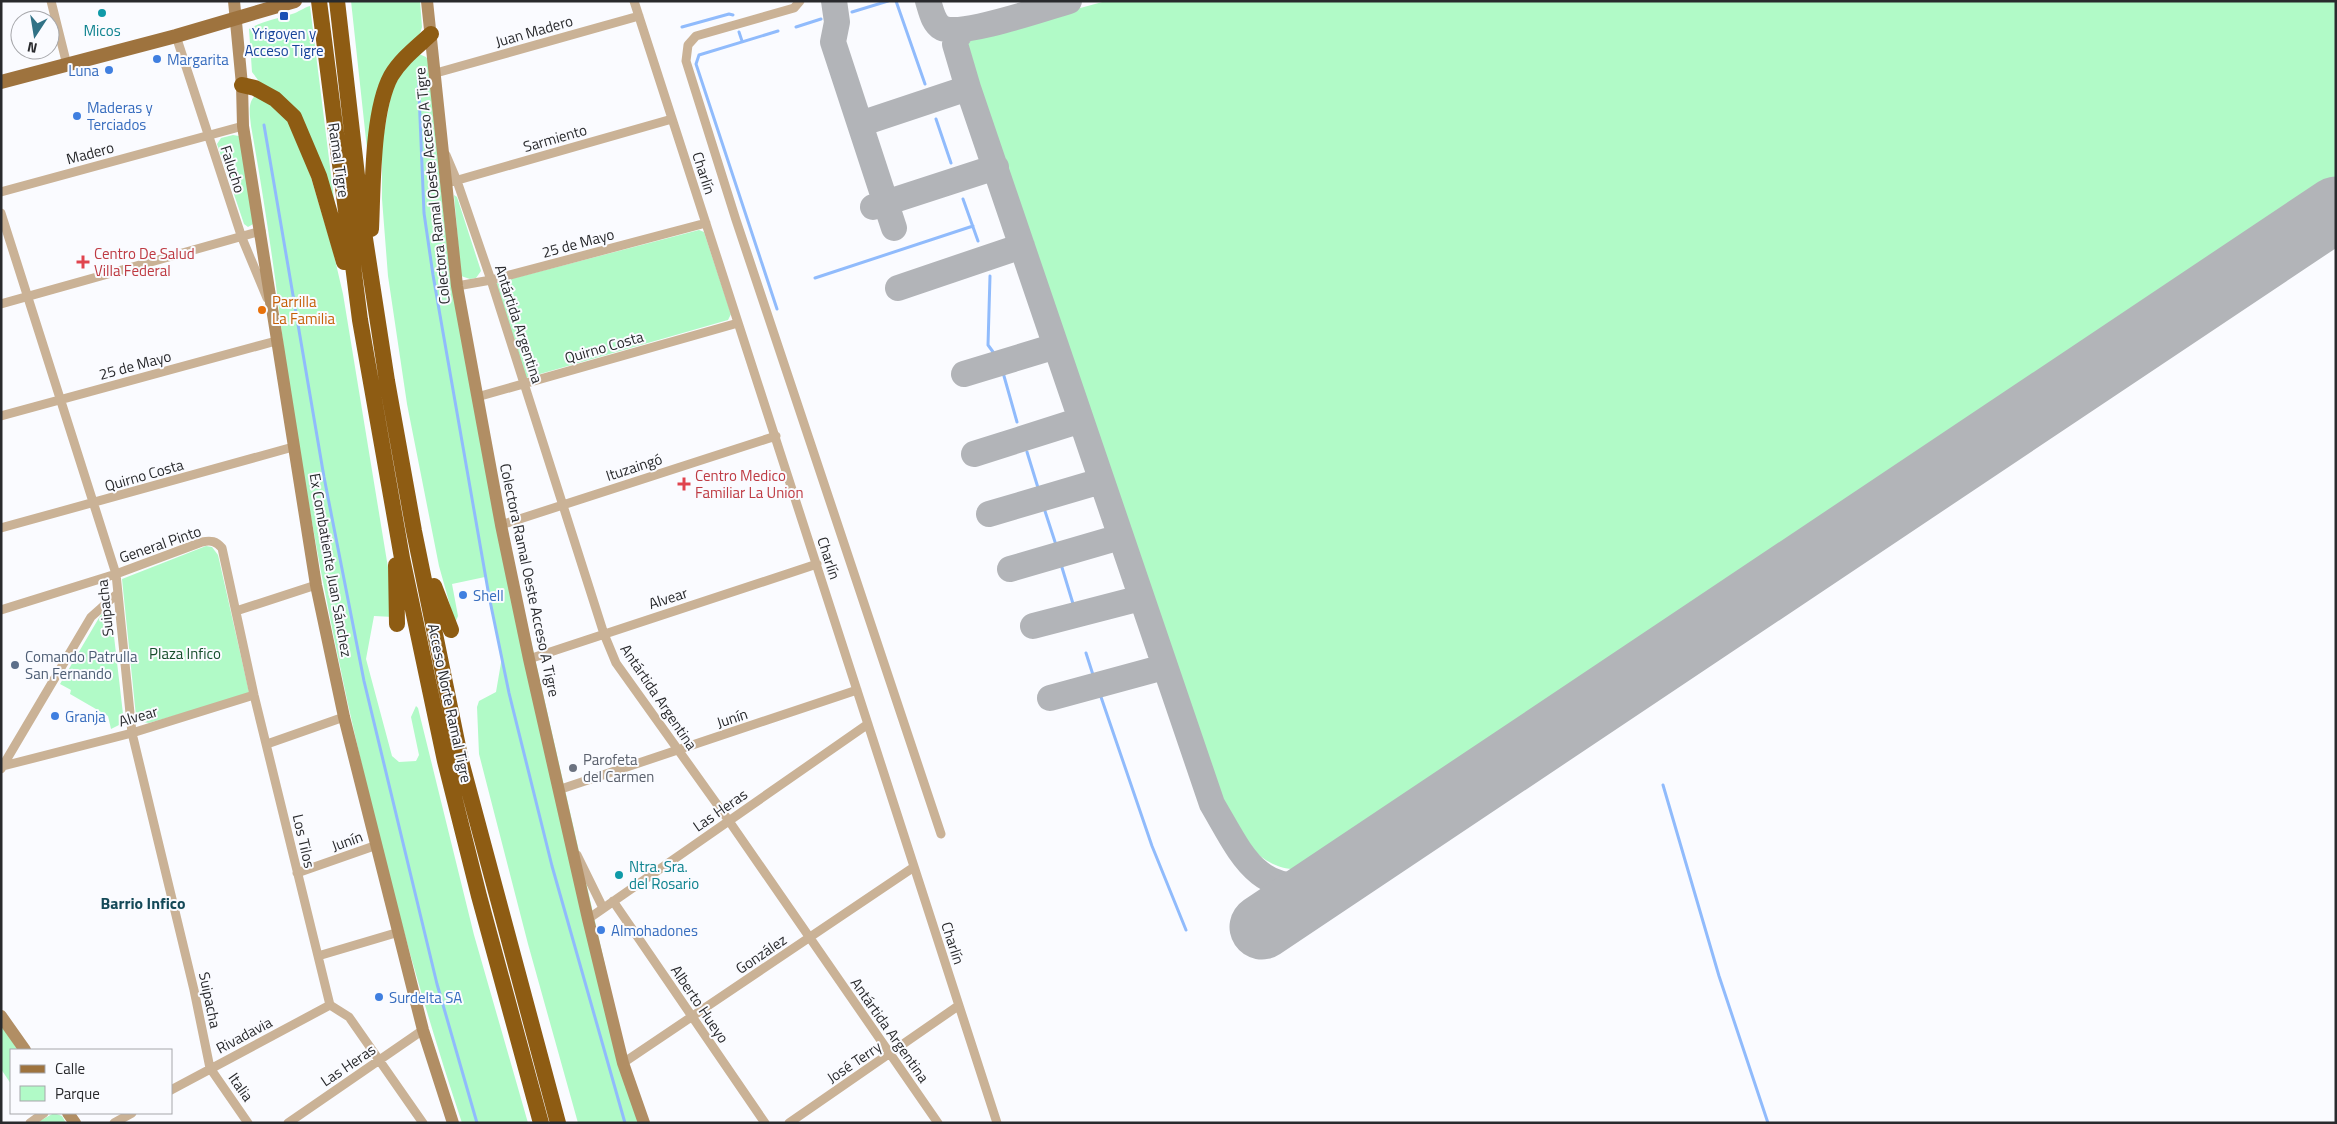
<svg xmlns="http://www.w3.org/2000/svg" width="2337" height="1124" font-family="'Titillium Web',sans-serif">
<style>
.green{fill:#b1fac7}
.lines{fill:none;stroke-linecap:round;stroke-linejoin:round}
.stream{stroke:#90bbfc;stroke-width:3}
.taxiway{stroke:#b2b4b8;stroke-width:26}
.runway{stroke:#b2b4b8;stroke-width:65}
.street{stroke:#cab296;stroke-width:9}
.secondary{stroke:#b18e64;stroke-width:12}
.primary{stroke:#9e733e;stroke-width:14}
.highway{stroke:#8e5c13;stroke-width:16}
.culture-dot{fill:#0f9aa8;stroke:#fafbff;stroke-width:2}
.transit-dot{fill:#1a4fb4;stroke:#fafbff;stroke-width:2}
.shop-dot{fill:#3f7fe0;stroke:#fafbff;stroke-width:2}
.health-dot{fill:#e0444e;stroke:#fafbff;stroke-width:2}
.food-dot{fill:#e8710a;stroke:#fafbff;stroke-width:2}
.service-dot{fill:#5c6f8a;stroke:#fafbff;stroke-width:2}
.worship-dot{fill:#6b7280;stroke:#fafbff;stroke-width:2}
.labels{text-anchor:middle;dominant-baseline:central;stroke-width:4;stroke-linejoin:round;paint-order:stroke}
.culture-label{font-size:15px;fill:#0d838f;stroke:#fafbff}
.street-label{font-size:15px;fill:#292a2d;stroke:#fafbff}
.transit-label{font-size:15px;fill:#164399;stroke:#fafbff}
.shop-label{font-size:15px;fill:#366cbe;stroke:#fafbff;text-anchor:start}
.health-label{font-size:15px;fill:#be3a42;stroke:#fafbff;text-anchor:start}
.food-label{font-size:15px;fill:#c56008;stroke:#fafbff;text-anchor:start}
.park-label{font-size:15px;fill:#174e2d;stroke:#fafbff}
.service-label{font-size:15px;fill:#4e5e75;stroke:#fafbff;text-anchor:start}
.worship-label{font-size:15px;fill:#5b616d;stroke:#fafbff;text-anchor:start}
.neighbourhood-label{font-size:16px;font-weight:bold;fill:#144958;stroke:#fafbff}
</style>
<rect width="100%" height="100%" fill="#fafbff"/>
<path class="green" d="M 351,1 L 420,1 L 422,27 L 418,40 L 403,53 L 368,158 Z
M 1106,1 L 2336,1 L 2336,181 L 1313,867 C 1258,882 1230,822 1212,780 L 968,51 L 967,45 L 974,37 Z
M 310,6 L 336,215 L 316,156 L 252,72 L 249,29 C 262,21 277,19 292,14 C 299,12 303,8 310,6 Z
M 419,54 L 426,57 L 430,63 L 461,334 L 641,1123 L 578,1123 L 528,944 L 479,754 L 477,707 L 479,701 L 496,692 L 502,657 L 485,577 L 452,584 L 458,616 L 455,623 L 439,566 L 407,404 L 388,276 L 382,199 L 382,143 L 392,90 L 409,60 Z
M 256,95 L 272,101 L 298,134 L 333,251 L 343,294 L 393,598 L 393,617 L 374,616 L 366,659 L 392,756 L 399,762 L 416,761 L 419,755 L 411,717 L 416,706 L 418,708 L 474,935 L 528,1123 L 462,1123 C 385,891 331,651 293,410 C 285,366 281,322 275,278 C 268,227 260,176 251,126 C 250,115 247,102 256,95 Z
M 233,135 L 239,136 L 255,223 L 248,227 L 244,224 L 217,144 L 221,138 Z
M 454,195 L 457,197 L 481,271 L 476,278 L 470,279 L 461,276 Z
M 699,230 L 704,232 L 731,314 L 728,320 L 526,378 L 496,283 Z
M 206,546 L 212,547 L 218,555 L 249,692 L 243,696 L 149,723 L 137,721 L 136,716 L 122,579 Z
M 104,612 L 108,613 L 112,619 L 123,714 L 121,724 L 111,729 L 108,716 L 70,694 L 71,690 L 60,684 L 100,616 Z
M 1,1025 L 18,1050 L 11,1050 L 11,1084 L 1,1069 Z
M 54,1113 L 62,1116 L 66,1123 L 38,1122 Z"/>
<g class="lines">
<path class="stream" d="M 896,1 L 925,84
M 852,12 L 888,1
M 682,27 L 729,14 L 733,15
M 796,27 L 821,19
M 739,32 L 742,41
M 418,70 L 424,213 L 433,275 L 489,596 L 509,693 L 552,866 L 625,1123
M 936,119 L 951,163
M 264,125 L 324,477 L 364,681 L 437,984 L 477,1123
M 963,199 L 978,241
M 990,276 L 988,345 L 996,356
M 815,278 L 973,226
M 777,309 L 696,64 L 699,55 L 778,31
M 1002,369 L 1017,422
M 1027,452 L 1039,491
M 1043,505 L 1057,548
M 1060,561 L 1074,607
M 1086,653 L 1094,678
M 1101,697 L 1152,846 L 1186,930
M 1663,785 L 1719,976 L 1768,1123"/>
<path class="taxiway" d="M 834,1 L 837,22 L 833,42 L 894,228
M 928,1 C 931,10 933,23 942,28 C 961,37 1045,8 1069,1
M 963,30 L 956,39 L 955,44 L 968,88 L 1212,804 C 1242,855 1257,898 1326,884
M 860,124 L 968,88
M 873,207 L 996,167
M 898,288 L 1022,246
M 964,374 L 1056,346
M 974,454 L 1081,420
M 989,514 L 1101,481
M 1010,569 L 1120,537
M 1033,626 L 1141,598
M 1050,698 L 1164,667"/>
<path class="runway" d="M 1262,927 L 2336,209"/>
<path class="street" d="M 51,1 L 67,65
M 634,1 L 997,1123
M 800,1 L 794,8 L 696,36 L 688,45 L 686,61 L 736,220 L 941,834
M 176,36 L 242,238 L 267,298
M 436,73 L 639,16
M 446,155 L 457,181 L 491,280 L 604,634 L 616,663 L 729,821 L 938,1123
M 451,182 L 672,119
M 1,192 L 243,126
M 1,213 L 116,574 L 132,733 L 194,990 L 210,1068 L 248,1123
M 457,286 L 491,280 L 706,223
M 1,304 L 261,231
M 477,397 L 738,323
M 1,416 L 276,341
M 501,525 L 776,436
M 1,528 L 293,447
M 1,610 L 116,574 L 202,542 C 211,540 216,541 222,548 L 254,695 L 330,1005 L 349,1017 L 423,1123
M 236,611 L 316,585
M 529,659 L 817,564
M 267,744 L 344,717
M 3,766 L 132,733 L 254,695
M 1,769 L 91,617 L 118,593
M 558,790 L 857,690
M 577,855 L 603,908
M 297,873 L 377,845
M 613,901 L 765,1123
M 588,919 L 868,724
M 318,956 L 399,932
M 623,1063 L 914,867
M 171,1090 L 330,1005
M 30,1123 L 44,1113
M 114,1123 L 132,1113
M 288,1123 L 423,1030
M 789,1123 L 958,1006"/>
<path class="secondary" d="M 234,1 L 242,85 L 243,126 L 316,585 L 344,717 L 423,1030 L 453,1123
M 427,1 L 457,286 L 501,525 L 529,659 L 588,919 L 623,1063 L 644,1123
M 1,1016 L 25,1050
M 68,1113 L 75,1123"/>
<path class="primary" d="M 1,82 L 176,36 L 295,1"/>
<path class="highway" d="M 319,1 L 360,320 L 402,558 L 445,761 L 479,896 L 541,1123
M 337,1 L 362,219 L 387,381 L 414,531 L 461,761 L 558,1123
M 242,85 L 255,88 L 275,99 L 294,117 L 319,176 L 344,262
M 371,229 C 373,187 372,111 391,76 C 401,59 417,47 431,34
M 396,565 L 397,624
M 434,586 L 451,630"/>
</g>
<g class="culture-dot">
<circle cx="102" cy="13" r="5"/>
<circle cx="619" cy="875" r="5"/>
</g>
<rect class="transit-dot" x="279" y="11" width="10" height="10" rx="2.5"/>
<g class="shop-dot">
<circle cx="157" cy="59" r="5"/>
<circle cx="109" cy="70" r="5"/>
<circle cx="77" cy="116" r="5"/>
<circle cx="463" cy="595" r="5"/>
<circle cx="55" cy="716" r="5"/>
<circle cx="601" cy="930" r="5"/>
<circle cx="379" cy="997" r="5"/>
</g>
<g class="health-dot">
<path d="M80.5 254.5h5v5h5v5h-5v5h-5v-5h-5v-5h5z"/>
<path d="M681.5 476.5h5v5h5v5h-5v5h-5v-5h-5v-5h5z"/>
</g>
<circle class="food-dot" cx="262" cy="310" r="5"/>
<circle class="service-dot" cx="15" cy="665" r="5"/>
<circle class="worship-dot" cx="573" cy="768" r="5"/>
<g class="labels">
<g class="culture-label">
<text x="102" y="30">Micos</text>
<text x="629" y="866" text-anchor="start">Ntra. Sra.<tspan x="629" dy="17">del Rosario</tspan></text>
</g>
<g class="street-label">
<text transform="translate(534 31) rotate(-16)">Juan Madero</text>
<text transform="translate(555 138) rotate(-16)">Sarmiento</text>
<text transform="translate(90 153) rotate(-15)">Madero</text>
<text transform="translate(339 160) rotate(82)">Ramal Tigre</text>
<text transform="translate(233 169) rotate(72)">Falucho</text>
<text transform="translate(704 173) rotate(72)">Charlín</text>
<text transform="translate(432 186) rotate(-96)">Colectora Ramal Oeste Acceso A Tigre</text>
<text transform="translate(578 243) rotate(-15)">25 de Mayo</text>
<text transform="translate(519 324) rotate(72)">Antártida Argentina</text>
<text transform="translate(604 347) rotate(-16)">Quirno Costa</text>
<text transform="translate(135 365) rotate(-15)">25 de Mayo</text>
<text transform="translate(634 467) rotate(-18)">Ituzaingó</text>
<text transform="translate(144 475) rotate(-16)">Quirno Costa</text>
<text transform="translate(160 544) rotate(-19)">General Pinto</text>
<text transform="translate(829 558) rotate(72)">Charlín</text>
<text transform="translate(331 565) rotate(80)">Ex Combatiente Juan Sánchez</text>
<text transform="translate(530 580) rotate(78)">Colectora Ramal Oeste Acceso A Tigre</text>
<text transform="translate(668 598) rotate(-18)">Alvear</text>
<text transform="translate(105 608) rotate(-96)">Suipacha</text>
<text transform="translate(659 697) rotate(56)">Antártida Argentina</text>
<text transform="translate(450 703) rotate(78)">Acceso Norte Ramal Tigre</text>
<text transform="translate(138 716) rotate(-16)">Alvear</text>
<text transform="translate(732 718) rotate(-18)">Junín</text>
<text transform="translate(720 810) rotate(-35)">Las Heras</text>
<text transform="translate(304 841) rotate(77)">Los Tilos</text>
<text transform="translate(347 841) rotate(-20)">Junín</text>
<text transform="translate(953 943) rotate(72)">Charlín</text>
<text transform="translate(761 954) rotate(-34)">González</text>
<text transform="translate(210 1000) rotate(78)">Suipacha</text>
<text transform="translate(700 1004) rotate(56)">Alberto Hueyo</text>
<text transform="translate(890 1030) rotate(55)">Antártida Argentina</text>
<text transform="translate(244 1035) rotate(-28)">Rivadavia</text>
<text transform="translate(854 1062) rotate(-34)">José Terry</text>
<text transform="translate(348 1065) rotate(-34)">Las Heras</text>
<text transform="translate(241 1087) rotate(55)">Italia</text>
</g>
<g class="transit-label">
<text x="284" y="33">Yrigoyen y<tspan x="284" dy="17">Acceso Tigre</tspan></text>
</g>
<g class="shop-label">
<text x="167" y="59">Margarita</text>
<text x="99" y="70" text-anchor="end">Luna</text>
<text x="87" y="107">Maderas y<tspan x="87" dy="17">Terciados</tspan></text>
<text x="473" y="595">Shell</text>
<text x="65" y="716">Granja</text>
<text x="611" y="930">Almohadones</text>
<text x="389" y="997">Surdelta SA</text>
</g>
<g class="health-label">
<text x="94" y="253">Centro De Salud<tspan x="94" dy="17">Villa Federal</tspan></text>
<text x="695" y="475">Centro Medico<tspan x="695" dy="17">Familiar La Union</tspan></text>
</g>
<g class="food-label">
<text x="272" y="301">Parrilla<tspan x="272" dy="17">La Familia</tspan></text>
</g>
<g class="park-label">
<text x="185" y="653">Plaza Infico</text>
</g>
<g class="service-label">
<text x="25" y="656">Comando Patrulla<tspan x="25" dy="17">San Fernando</tspan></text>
</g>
<g class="worship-label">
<text x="583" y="759">Parofeta<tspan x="583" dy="17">del Carmen</tspan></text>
</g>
<g class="neighbourhood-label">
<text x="143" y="903">Barrio Infico</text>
</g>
</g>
<rect width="2337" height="1124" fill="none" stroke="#292a2d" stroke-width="5"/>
<rect x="10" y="1049" width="162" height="65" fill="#fafbff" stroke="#a6a7ab"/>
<rect x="20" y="1065" width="25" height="8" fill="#9e733e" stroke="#a6a7ab"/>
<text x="55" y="1074" font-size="15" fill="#292a2d">Calle</text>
<rect x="20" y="1086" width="25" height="15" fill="#b1fac7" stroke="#a6a7ab"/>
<text x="55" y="1099" font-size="15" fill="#292a2d">Parque</text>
<g transform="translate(35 35) rotate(192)"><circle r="24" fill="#fafbff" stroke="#a6a7ab"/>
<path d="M0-4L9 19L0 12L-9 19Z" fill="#317286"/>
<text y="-8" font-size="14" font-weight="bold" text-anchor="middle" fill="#292a2d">N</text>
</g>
</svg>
